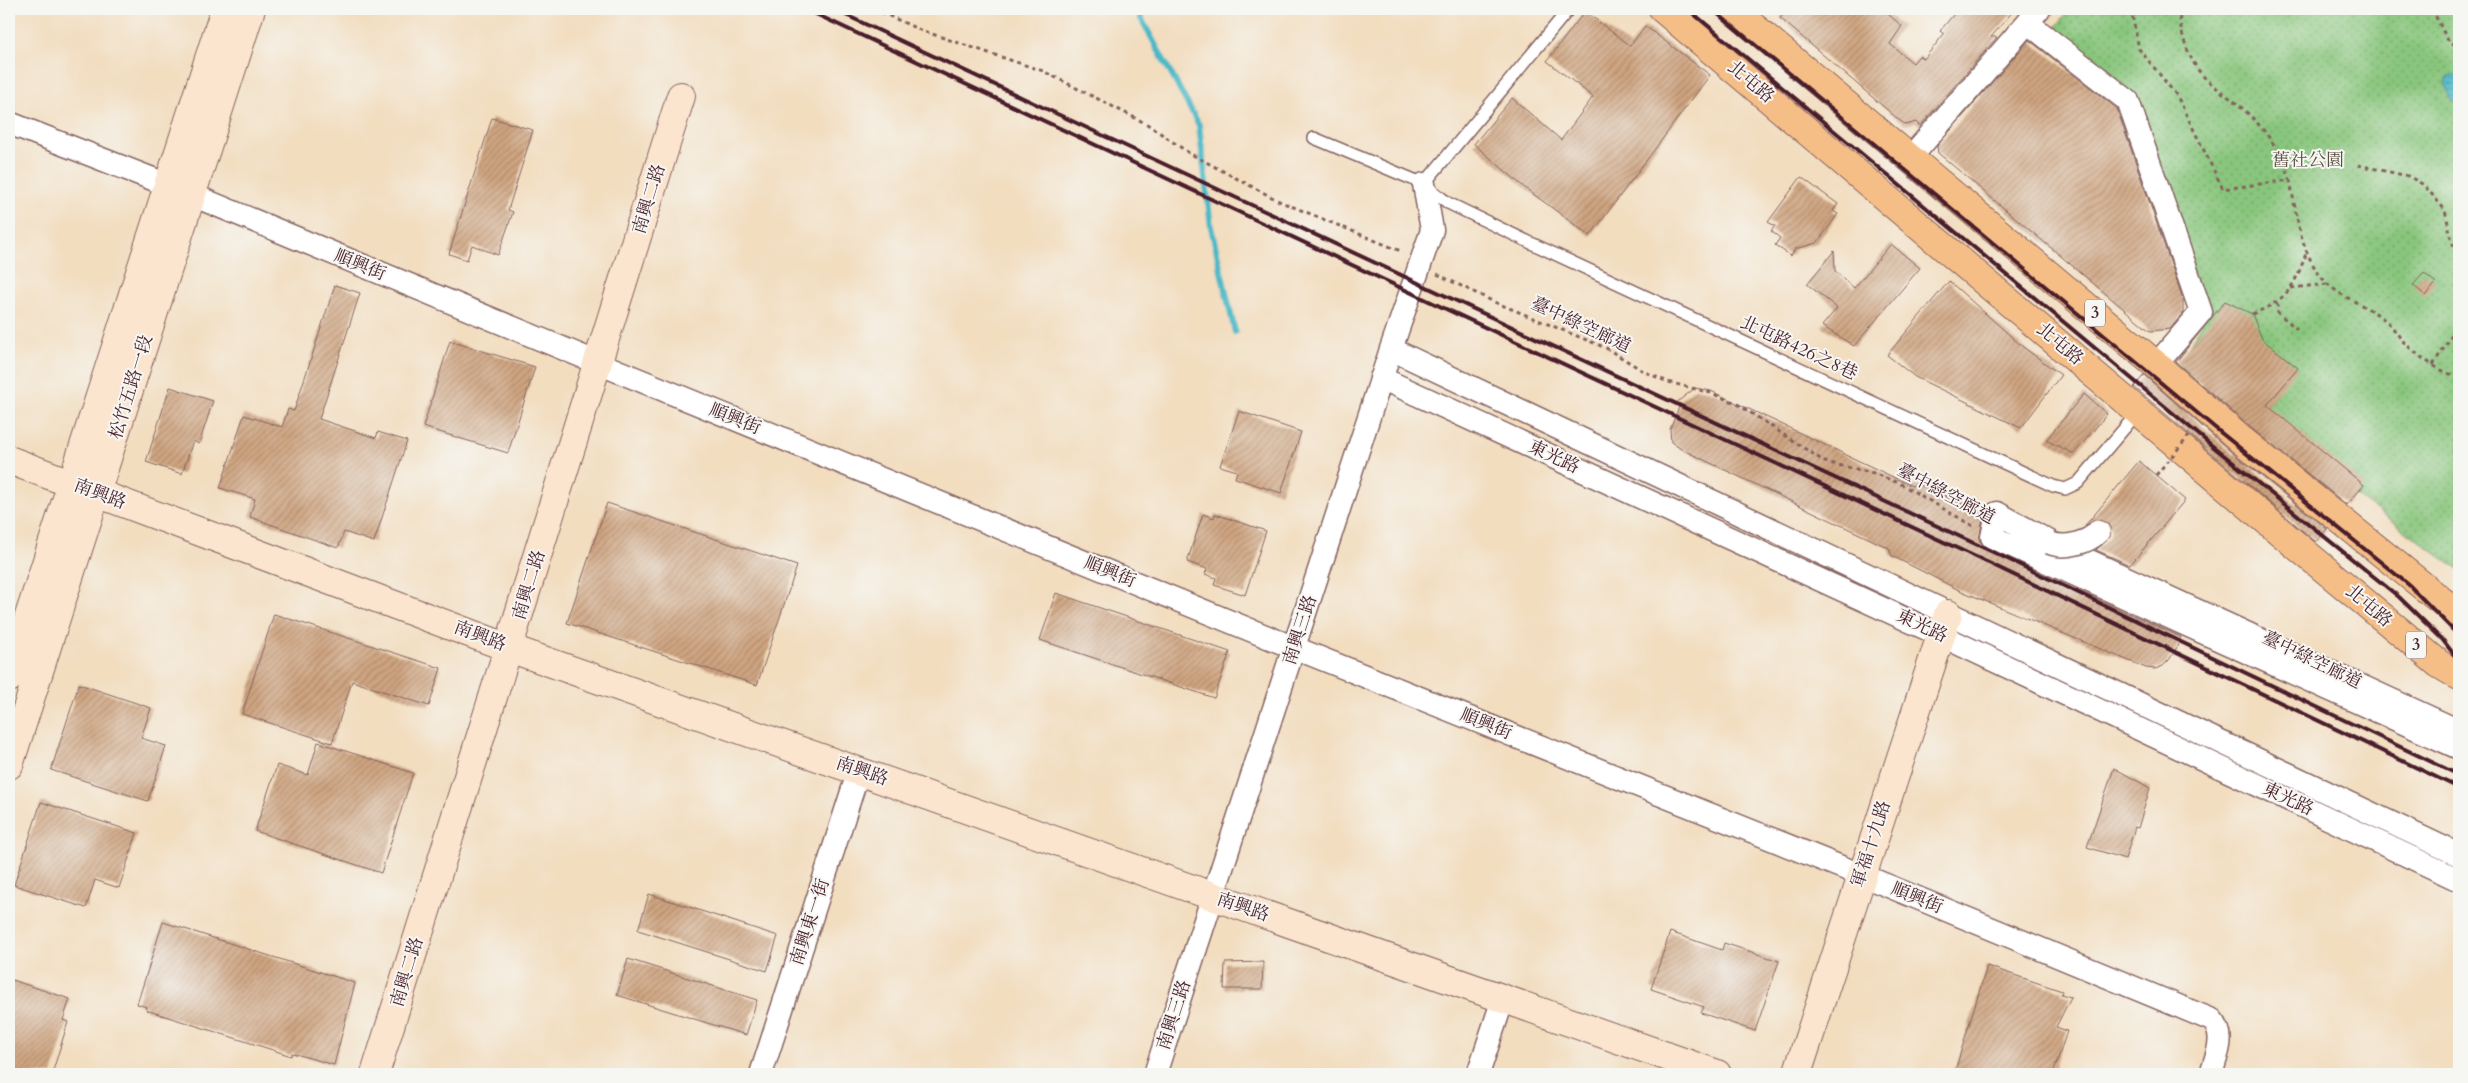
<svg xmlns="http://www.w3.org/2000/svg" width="2468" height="1083" font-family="Cardo,'Noto Serif TC',serif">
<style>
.grass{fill:url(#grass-dots);stroke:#6a7254}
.water{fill:url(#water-rules);stroke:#4b6c79}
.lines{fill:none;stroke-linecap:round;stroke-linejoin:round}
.stream{stroke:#4cb9c7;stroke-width:6}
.building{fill:url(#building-hatch)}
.lane-casing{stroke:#85625f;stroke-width:14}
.street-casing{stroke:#85625f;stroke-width:25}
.secondary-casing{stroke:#85625f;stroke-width:30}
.primary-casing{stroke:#85625f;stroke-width:30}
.path{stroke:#85625f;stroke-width:3;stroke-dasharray:4 4;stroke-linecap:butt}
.lane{stroke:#fff;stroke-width:11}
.street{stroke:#fff;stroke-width:22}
.secondary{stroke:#fbe5cf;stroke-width:28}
.primary{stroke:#f6be87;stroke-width:28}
.rail{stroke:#4a1f2b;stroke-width:4}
.street-bridge-casing{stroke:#85625f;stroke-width:25;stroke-linecap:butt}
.path-bridge{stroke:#85625f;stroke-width:3;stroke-dasharray:4 4;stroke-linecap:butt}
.street-bridge{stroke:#fff;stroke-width:22}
.labels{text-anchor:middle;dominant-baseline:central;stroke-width:4;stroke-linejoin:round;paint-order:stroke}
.shield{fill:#f6f6f2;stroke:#7e6067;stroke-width:1}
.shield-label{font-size:16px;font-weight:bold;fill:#4a1f2b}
.street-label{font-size:18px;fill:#4a1f2b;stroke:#f6f6f2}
.park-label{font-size:18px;fill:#5d5144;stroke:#f6f6f2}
</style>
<defs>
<pattern id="grass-dots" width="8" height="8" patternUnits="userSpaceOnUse" patternTransform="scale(1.25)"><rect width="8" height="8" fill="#89c67d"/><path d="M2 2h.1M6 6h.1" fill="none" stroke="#72a067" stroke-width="1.8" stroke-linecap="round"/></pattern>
<pattern id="water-rules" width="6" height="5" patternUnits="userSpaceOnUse" patternTransform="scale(1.25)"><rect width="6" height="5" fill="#4cb9c7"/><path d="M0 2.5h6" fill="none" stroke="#4196a2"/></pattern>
<pattern id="building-hatch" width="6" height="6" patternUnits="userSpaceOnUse" patternTransform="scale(1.25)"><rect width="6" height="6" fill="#cfa581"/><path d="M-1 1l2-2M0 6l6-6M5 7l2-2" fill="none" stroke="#aa866a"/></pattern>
</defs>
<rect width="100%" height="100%" fill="#f6f6f2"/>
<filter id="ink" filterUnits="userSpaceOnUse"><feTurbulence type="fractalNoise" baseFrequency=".02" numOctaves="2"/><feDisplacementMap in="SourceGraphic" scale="10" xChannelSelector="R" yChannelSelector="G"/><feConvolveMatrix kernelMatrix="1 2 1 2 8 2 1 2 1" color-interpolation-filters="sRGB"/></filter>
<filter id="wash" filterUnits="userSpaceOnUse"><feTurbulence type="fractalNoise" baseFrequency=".0096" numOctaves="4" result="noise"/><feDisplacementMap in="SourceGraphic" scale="20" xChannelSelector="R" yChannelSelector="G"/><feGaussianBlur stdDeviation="1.12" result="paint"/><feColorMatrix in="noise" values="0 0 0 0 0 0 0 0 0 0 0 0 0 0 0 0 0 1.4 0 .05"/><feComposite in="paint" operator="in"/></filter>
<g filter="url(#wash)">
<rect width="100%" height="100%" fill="#f2ddbf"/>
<path class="grass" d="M 2070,9 L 2459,9 L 2459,570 L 2178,366 L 2203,321 L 2129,100 L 2051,33 Z"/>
<path class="water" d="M 2457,74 L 2459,75 L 2459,104 L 2450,99 L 2445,84 L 2449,76 Z"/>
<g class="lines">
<path class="stream" d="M 1136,9 L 1199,125 L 1211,227 L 1235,332"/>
</g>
<g id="blocks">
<path class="building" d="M 1787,9 L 1882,9 L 1902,26 L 1890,44 L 1913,63 L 1919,56 L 1924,59 L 1944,34 L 1940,31 L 1958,9 L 2015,9 L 1991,37 L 1997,37 L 1920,126 L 1916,122 L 1906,125 L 1899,120 L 1780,18 Z
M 1585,11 L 1630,46 L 1645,26 L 1710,75 L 1590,236 L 1525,188 L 1474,144 L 1512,98 L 1561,140 L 1593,97 L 1547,61 Z
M 2029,40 L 2117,109 L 2183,299 L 2183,313 L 2170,329 L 2150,331 L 1938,153 L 1937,146 Z
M 492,118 L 533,130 L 508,210 L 513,212 L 498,255 L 472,245 L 467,260 L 449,254 Z
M 1801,177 L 1838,204 L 1833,211 L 1838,214 L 1817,243 L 1795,249 L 1791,256 L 1775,245 L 1780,238 L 1771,231 L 1775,226 L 1768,222 Z
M 1891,244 L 1920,268 L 1854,346 L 1822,326 L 1837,308 L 1807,284 L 1834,251 L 1835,271 L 1854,288 Z
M 2424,273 L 2436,283 L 2426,296 L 2413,285 Z
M 1949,281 L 2023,347 L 2061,375 L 2021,428 L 1915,377 L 1887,355 Z
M 335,285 L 360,293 L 319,419 L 376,438 L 378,432 L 407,441 L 374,542 L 344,532 L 338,548 L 250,517 L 255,499 L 220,488 L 244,415 L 282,427 L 288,409 L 294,411 Z
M 2225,301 L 2252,314 L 2262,339 L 2298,368 L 2267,405 L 2364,485 L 2347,505 L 2250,427 L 2176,362 Z
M 450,341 L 535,367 L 508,453 L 423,427 Z
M 2144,375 L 2230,451 L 2327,529 L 2316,542 L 2134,387 Z
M 170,387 L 213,401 L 199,444 L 193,441 L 182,474 L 146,462 Z
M 1695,388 L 1711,391 L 1912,486 L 1920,485 L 1984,513 L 1979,540 L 1986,549 L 2181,637 L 2176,649 L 2169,660 L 2163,666 L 2155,669 L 2146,668 L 1959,590 L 1892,556 L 1889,548 L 1681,449 L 1671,442 L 1670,429 L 1680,405 L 1676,403 Z
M 2084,394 L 2107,414 L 2074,454 L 2046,440 Z
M 1239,411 L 1301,432 L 1281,493 L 1235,478 L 1237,471 L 1220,466 Z
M 2139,461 L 2185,500 L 2130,565 L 2096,550 L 2110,537 L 2111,529 L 2107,523 L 2096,519 L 2085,526 Z
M 607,503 L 797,566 L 757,685 L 567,623 Z
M 1203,514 L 1214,518 L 1215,514 L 1266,531 L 1245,595 L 1214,585 L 1216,578 L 1205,574 L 1207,569 L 1187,562 Z
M 1056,593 L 1230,652 L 1214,698 L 1040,640 Z
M 274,614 L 441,668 L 429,706 L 352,681 L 332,743 L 242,714 Z
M 79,684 L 151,708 L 141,738 L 166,746 L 148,801 L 51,770 Z
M 318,742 L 413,773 L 381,873 L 255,831 L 277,765 L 308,775 Z
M 2114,768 L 2150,788 L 2138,828 L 2135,827 L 2125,859 L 2087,847 Z
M 41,802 L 137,833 L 119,888 L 95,880 L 86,908 L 14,885 Z
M 649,894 L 778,936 L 767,971 L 638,930 Z
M 163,922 L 355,983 L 334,1065 L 292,1053 L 291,1056 L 276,1051 L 146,1010 L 147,1007 L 137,1004 Z
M 1670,932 L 1722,950 L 1724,943 L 1779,961 L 1755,1031 L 1701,1013 L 1704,1007 L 1651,989 Z
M 628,959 L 757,1000 L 746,1035 L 617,995 Z
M 1263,962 L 1262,989 L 1224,989 L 1225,963 Z
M 1987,966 L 2062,991 L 2061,994 L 2071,997 L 2056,1027 L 2067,1031 L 2053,1074 L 1954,1074 Z
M 9,979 L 70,999 L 63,1020 L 68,1022 L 52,1074 L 17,1074 L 9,1072 Z"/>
</g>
</g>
<g filter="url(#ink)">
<use href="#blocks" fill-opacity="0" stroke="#85625f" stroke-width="1"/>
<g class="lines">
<g class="lane-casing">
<path id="lane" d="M 1314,138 L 1424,184 L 1569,9
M 1425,185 L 1448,203 L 1531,243 L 2053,486 L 2065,489 L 2078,483 L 2139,411"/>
</g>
<g class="street-casing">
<path id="street" d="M 2028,23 L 2128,101 L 2201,312 L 2156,365
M 9,123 L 168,185 L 598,363 L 1270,638 L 1886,885 L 2212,1020 C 2227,1036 2216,1056 2211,1074
M 1910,158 L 2039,9
M 1391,349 L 2459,855
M 1381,378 L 1940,635 L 2459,880
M 2459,731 L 2059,547 L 1997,513 L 1992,537 L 2459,748
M 761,1074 L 859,770
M 1155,1074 L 1391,349 L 1432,230 L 1424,184
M 1478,1074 L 1503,999"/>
</g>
<g class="secondary-casing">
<path id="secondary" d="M 9,460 L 509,648 L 1717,1074
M 9,678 L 225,9
M 9,765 L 251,9
M 375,1074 L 681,96
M 1797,1074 L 1948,614"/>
</g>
<g class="primary-casing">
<path id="primary" d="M 1663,9 L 2298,547 L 2439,664 L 2459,676
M 1732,9 L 2156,365 L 2240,439 L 2459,615"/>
</g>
<path class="path" d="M 874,9 L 920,30 L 1043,71 L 1147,124 L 1189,153 L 1279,201 L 1403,252
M 2131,9 L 2139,49 L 2177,96 L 2223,189 L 2290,180 C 2297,218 2302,269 2338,292 C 2355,303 2373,309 2387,322 C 2393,327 2397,334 2402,340 C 2417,356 2438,371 2459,377
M 2179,9 C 2180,33 2187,57 2203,76 C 2213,86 2225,94 2236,103 C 2260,122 2281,149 2290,180
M 2432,9 L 2447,39 L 2459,48
M 2358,165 L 2408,176 L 2424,185 L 2445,210 L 2452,242 L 2459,260
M 1437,274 L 1492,301 L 1606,348 L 1645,372 L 1668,382 L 1711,393 L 1736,403 L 1825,462 L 1873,473 L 1901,484 L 1973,526
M 2291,288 L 2327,284
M 2277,303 L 2278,313 L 2297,329
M 2252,314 C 2288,300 2294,287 2307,251
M 2433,365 L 2449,340 L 2459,319"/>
<use href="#lane" class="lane"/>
<use href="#street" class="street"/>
<use href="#secondary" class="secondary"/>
<use href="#primary" class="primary"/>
<path class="rail" d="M 805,9 L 1993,565 L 2459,788
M 833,9 L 1997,554 L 2459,775
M 1688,9 L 2210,444 L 2399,597 L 2442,639 L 2459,661
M 1712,9 L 2220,432 L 2409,585 L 2459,636"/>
<g class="street-bridge-casing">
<path id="street-bridge" d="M 2050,543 C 2064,549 2088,543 2098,532"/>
</g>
<path class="path-bridge" d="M 2156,475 L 2189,436"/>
<use href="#street-bridge" class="street-bridge"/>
</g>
</g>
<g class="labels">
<g class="shield">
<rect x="2085" y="299.5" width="20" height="27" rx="4"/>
<rect x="2406" y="631.5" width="20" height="27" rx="4"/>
</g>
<g class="shield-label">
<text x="2095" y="313">3</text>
<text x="2416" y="645">3</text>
</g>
<g class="street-label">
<text transform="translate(1751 82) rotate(40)">北屯路</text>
<text transform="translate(649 199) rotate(-73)">南興二路</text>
<text transform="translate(360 265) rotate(22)">順興街</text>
<text transform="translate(1581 325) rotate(25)">臺中綠空廊道</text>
<text transform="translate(2060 344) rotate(40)">北屯路</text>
<text transform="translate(1799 348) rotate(25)">北屯路426之8巷</text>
<text transform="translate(131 387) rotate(-73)">松竹五路一段</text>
<text transform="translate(735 419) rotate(22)">順興街</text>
<text transform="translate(1554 457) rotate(25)">東光路</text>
<text transform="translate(100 494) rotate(21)">南興路</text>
<text transform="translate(1946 494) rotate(28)">臺中綠空廊道</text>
<text transform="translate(1110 572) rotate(22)">順興街</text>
<text transform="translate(529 585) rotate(-73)">南興二路</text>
<text transform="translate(2369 606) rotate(40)">北屯路</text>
<text transform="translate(1922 626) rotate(25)">東光路</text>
<text transform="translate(1300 630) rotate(-72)">南興三路</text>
<text transform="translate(480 636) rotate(21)">南興路</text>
<text transform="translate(2312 660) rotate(26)">臺中綠空廊道</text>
<text transform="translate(1486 724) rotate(22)">順興街</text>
<text transform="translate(862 771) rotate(19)">南興路</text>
<text transform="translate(2288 799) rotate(25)">東光路</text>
<text transform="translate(1871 844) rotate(-72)">軍福十九路</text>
<text transform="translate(1917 898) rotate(22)">順興街</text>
<text transform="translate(1243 907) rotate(19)">南興路</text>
<text transform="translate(810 922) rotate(-72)">南興東一街</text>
<text transform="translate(407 972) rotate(-73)">南興二路</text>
<text transform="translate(1174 1015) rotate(-72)">南興三路</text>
</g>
<g class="park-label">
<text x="2308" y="160">舊社公園</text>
</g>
</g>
<rect width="2468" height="1083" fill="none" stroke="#f6f6f2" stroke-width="30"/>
</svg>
